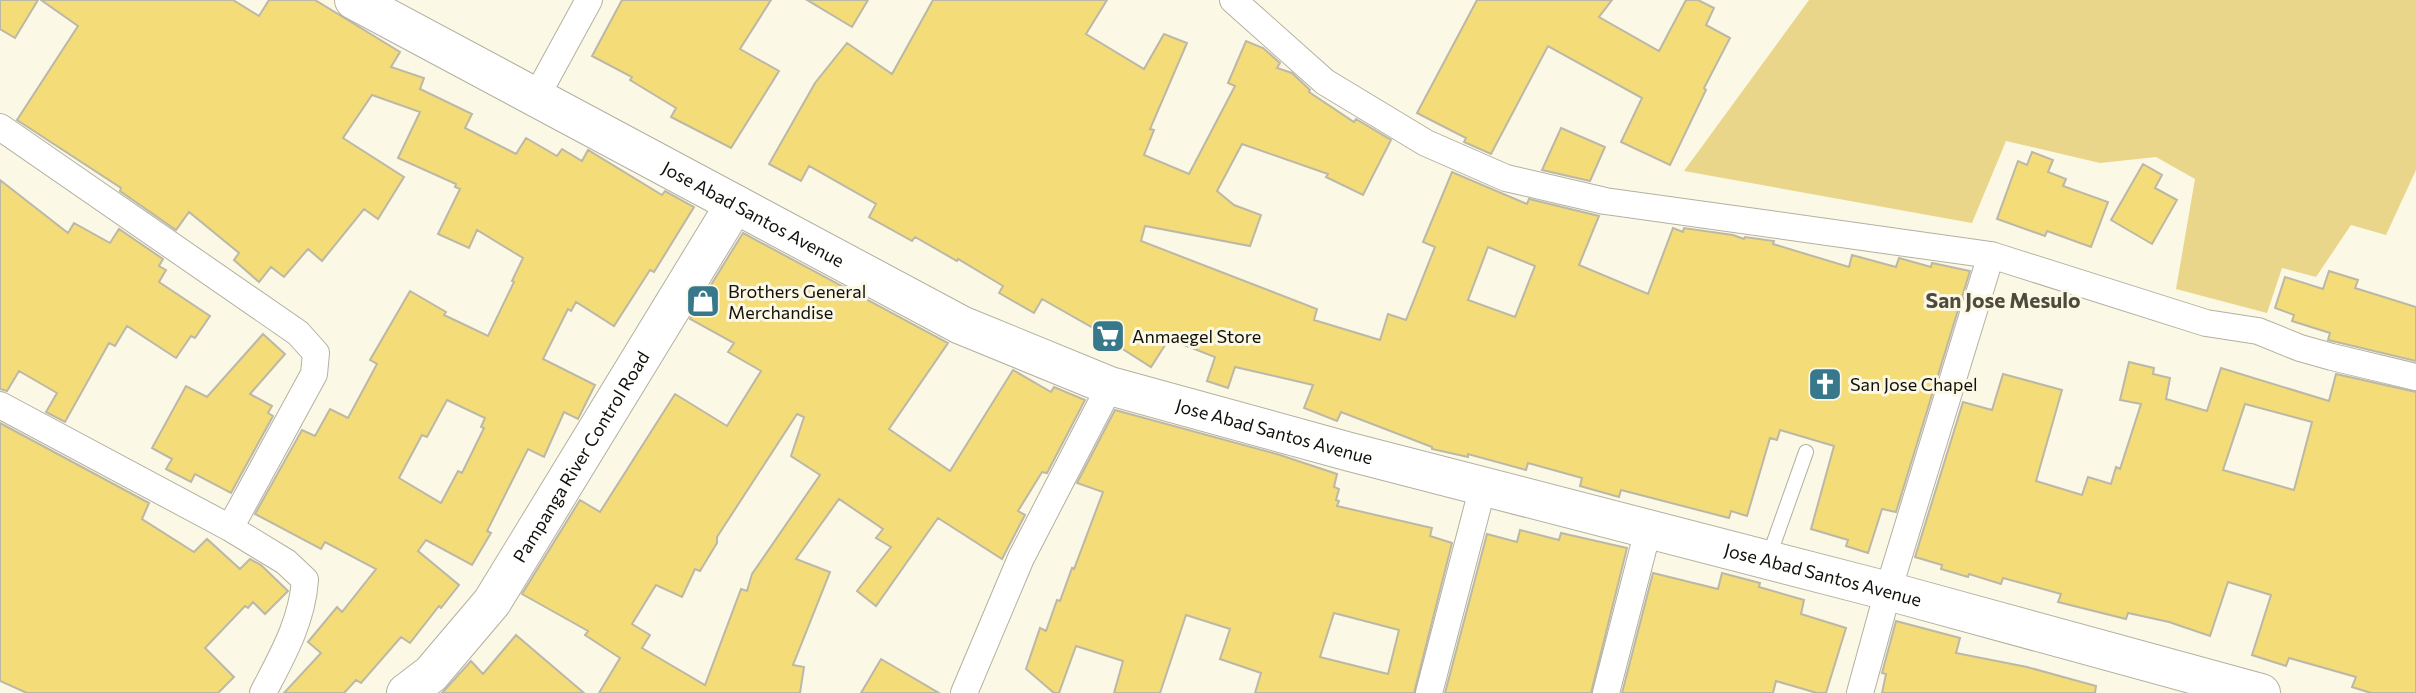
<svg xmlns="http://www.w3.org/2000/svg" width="2416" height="693" font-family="Commissioner,sans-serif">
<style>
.green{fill:#e9d68a}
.building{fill:#f4dc78;stroke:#bcb8a7;stroke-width:2;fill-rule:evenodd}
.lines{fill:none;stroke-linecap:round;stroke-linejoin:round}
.service-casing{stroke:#b4b0a0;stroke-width:16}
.minor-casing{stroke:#b4b0a0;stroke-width:28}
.secondary-casing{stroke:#b4b0a0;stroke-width:40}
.trunk-casing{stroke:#b4b0a0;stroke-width:40}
.service{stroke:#fff;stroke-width:14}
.minor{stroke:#fff;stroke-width:26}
.secondary{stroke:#fff;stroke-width:38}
.trunk{stroke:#fff;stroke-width:38}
.labels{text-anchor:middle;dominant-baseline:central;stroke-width:6;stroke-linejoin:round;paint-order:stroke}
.street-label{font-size:18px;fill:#12100a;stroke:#fcf8e6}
.poi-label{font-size:18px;fill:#12100a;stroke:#fcf8e6;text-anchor:start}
.quarter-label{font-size:21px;font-weight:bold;fill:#4e4b3c;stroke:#fcf8e6}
</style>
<rect width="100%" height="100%" fill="#fcf8e6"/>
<path class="green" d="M 1809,0 L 2416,0 L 2416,170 L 2386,235 L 2351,225 L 2316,277 L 2282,268 L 2267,313 L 2176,289 L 2195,179 L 2156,157 L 2100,163 L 2006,141 L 1972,223 L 1684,171 Z"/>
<path class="building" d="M 0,0 L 38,0 L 15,38 L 0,29 Z
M 41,0 L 233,0 L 259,16 L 269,0 L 315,0 L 400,52 L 391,67 L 424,78 L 420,89 L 472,114 L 465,128 L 516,154 L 526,138 L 557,156 L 562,149 L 582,161 L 588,150 L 662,195 L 665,191 L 694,207 L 654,272 L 650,270 L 614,326 L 576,302 L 571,311 L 568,309 L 543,359 L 595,385 L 578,419 L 564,412 L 544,457 L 528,449 L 487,531 L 491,533 L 472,565 L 426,540 L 418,551 L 459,585 L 441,608 L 439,606 L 410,643 L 401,637 L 361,683 L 356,680 L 344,693 L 284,693 L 321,653 L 308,642 L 337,607 L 342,612 L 376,569 L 325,542 L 321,549 L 255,514 L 302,430 L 315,436 L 330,409 L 348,418 L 377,364 L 370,360 L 410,291 L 446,312 L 444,315 L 488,336 L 514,282 L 512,281 L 523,258 L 477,230 L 469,248 L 438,234 L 460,189 L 455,187 L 456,184 L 398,158 L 420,112 L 372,95 L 343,138 L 404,177 L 378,219 L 364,209 L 322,261 L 308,249 L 284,277 L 271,267 L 259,282 L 234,260 L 239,253 L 189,212 L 176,230 L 120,191 L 121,188 L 17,120 L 78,26 ZM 447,400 L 485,418 L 481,427 L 484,428 L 462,473 L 458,471 L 441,503 L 399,478 L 422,435 L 427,437 Z
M 622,0 L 771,0 L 740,49 L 779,71 L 731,148 L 671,117 L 676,108 L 630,80 L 632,77 L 592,56 Z
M 807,0 L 868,0 L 852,27 Z
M 933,0 L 1107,0 L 1086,34 L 1144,69 L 1164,34 L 1187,43 L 1150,129 L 1154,130 L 1144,155 L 1189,174 L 1235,86 L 1228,83 L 1246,41 L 1263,48 L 1280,63 L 1277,68 L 1292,73 L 1310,90 L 1309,92 L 1354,122 L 1356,119 L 1391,140 L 1363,195 L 1326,177 L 1328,174 L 1242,144 L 1217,191 L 1234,205 L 1261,215 L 1250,246 L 1145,226 L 1141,241 L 1317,309 L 1314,320 L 1380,340 L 1388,314 L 1406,320 L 1435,247 L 1423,242 L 1452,172 L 1527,204 L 1529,199 L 1599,216 L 1579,265 L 1648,294 L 1673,228 L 1683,232 L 1684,228 L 1733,235 L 1744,239 L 1745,237 L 1774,241 L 1773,244 L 1849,267 L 1852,255 L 1896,267 L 1899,258 L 1931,267 L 1932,263 L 1970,271 L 1896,512 L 1882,509 L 1868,553 L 1846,546 L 1848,540 L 1811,529 L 1834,446 L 1780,430 L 1777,440 L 1770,438 L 1747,516 L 1731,511 L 1729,518 L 1621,490 L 1619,497 L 1580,486 L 1582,478 L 1528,463 L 1526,470 L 1468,454 L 1468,457 L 1432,449 L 1432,447 L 1341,412 L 1337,421 L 1304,408 L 1313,385 L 1235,367 L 1228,388 L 1207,381 L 1215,357 L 1169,339 L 1151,367 L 1099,334 L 1100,332 L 1042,299 L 1034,313 L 999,293 L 1003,286 L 958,259 L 957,261 L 915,237 L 912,241 L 869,217 L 876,204 L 809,166 L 801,181 L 769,164 L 815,83 L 847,43 L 892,74 ZM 1488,247 L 1535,266 L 1515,317 L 1468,300 Z
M 1477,0 L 1612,0 L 1599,17 L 1659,51 L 1686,0 L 1698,0 L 1714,8 L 1706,25 L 1730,38 L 1704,88 L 1706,90 L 1670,165 L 1621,142 L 1642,98 L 1548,46 L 1491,154 L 1464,142 L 1466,138 L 1417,113 Z
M 1561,128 L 1605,147 L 1590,181 L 1542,170 Z
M 2032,152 L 2053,160 L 2048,172 L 2066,179 L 2063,186 L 2108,202 L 2091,247 L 2047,231 L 2045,236 L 1997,219 L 2018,161 L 2027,165 Z
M 2143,164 L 2162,175 L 2155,188 L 2177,200 L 2152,244 L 2111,220 Z
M 0,180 L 68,233 L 74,223 L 110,243 L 119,229 L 163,259 L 159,266 L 166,270 L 159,282 L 210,316 L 195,338 L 191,336 L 176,358 L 127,326 L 115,346 L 109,343 L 65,422 L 46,412 L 57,393 L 19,371 L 7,391 L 0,389 Z
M 743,233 L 948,343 L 889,429 L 950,471 L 1013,370 L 1051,392 L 1054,387 L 1085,400 L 1047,473 L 1042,472 L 1018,511 L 1025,515 L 1002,559 L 938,518 L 876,606 L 857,591 L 891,547 L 876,538 L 883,529 L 839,499 L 796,559 L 830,572 L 793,665 L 804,667 L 800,693 L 599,693 L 620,658 L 585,635 L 588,631 L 522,594 L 580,500 L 600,512 L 675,394 L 727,426 L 761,371 L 728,352 L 734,343 L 690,319 ZM 797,414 L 804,417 L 791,456 L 820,475 L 752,574 L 747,591 L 741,589 L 705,685 L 642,648 L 650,635 L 632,624 L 656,585 L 682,597 L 695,569 L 700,571 L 717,543 L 717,537 Z
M 2329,271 L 2358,280 L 2355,288 L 2416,307 L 2416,361 L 2328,340 L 2330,333 L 2292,321 L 2294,315 L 2275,308 L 2285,277 L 2323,289 Z
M 263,334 L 285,354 L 250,394 L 272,406 L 268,413 L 273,416 L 231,493 L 195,474 L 191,482 L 166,469 L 172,459 L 152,448 L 186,386 L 207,397 Z
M 2129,362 L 2154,368 L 2153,374 L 2170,378 L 2166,399 L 2207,411 L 2221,368 L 2329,401 L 2336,374 L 2416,392 L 2416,693 L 2371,693 L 2352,687 L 2356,677 L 2289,658 L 2286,666 L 2252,655 L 2271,595 L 2228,582 L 2210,636 L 2169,622 L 2128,613 L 2126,619 L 2058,602 L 2061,594 L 2003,578 L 2001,584 L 1969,574 L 1968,577 L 1941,569 L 1942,565 L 1915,557 L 1963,402 L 1992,410 L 2003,374 L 2062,390 L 2036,481 L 2082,495 L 2088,477 L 2111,484 L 2116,467 L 2120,469 L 2141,404 L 2120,400 ZM 2245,404 L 2312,422 L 2294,490 L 2223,470 Z
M 1115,410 L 1280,455 L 1337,474 L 1334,487 L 1339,489 L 1336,500 L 1339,501 L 1337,506 L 1432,528 L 1430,536 L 1452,543 L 1414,693 L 1255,693 L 1261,673 L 1220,659 L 1230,629 L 1186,615 L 1160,693 L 1114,693 L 1123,661 L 1076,646 L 1059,693 L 1054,693 L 1026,669 L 1040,628 L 1046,631 L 1057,600 L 1060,601 L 1072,568 L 1074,569 L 1103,492 L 1077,483 ZM 1334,613 L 1399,630 L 1388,674 L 1320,657 Z
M 0,423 L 149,503 L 142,519 L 194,552 L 207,539 L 240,569 L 250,559 L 261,565 L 288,591 L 265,614 L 253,602 L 248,608 L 245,606 L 205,648 L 234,677 L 218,693 L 27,693 L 0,681 Z
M 1520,530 L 1559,540 L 1561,533 L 1627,548 L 1591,693 L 1445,693 L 1487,534 L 1517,542 Z
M 1653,573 L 1718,589 L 1722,573 L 1760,583 L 1759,587 L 1804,600 L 1801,614 L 1846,628 L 1826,693 L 1817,693 L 1776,681 L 1773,693 L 1622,693 Z
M 1896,621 L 1960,638 L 1956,653 L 2027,667 L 2096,686 L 2095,693 L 1882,693 L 1886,674 L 1882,673 Z
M 516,635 L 584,693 L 442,693 L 471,661 L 483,674 Z
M 881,659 L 939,693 L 861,693 Z"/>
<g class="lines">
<g class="service-casing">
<path id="service" d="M 1768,559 L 1806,452"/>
</g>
<g class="minor-casing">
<path id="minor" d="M 1233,0 L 1325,82 L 1426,143 L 1506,178 L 1605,201 L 1991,255 L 2206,323 L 2258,331 L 2300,348 L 2332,357 L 2416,377
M 536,97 L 589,0
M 0,127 L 298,333 L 316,353 L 314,374 L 230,528
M 0,405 L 230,528 L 286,562 L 305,580 C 302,622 282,656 263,693
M 964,693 L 1021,558 L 1110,386
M 1429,693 L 1483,486
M 1606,693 L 1648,530
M 1860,693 L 1888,591 L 1991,255"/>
</g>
<g class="secondary-casing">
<g id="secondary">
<path id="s1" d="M 406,693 L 431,674 L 492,602 L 735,204"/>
</g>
</g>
<g class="trunk-casing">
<g id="trunk">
<path id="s2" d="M 354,0 L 961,325 L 1110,386 L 1350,452 L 1888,591 L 2261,693"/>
</g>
</g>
<use href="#service" class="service"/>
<use href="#minor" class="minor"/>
<use href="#secondary" class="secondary"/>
<use href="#trunk" class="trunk"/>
</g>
<defs>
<g id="shop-square" transform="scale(1.75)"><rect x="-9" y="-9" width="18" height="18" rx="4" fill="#37788b" stroke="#fcf8e6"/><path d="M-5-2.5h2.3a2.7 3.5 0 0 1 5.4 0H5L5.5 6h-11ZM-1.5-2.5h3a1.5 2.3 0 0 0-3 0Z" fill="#fff"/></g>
<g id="supermarket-square" transform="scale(1.75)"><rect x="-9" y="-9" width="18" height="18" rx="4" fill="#37788b" stroke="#fcf8e6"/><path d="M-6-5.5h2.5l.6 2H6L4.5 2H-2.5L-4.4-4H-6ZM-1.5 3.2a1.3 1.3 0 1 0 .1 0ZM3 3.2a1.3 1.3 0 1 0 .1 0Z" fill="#fff"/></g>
<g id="church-square" transform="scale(1.75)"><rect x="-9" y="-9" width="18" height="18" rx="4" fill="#37788b" stroke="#fcf8e6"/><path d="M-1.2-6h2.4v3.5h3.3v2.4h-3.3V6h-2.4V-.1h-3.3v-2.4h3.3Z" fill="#fff"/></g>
</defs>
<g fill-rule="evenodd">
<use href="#shop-square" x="703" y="301"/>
<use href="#supermarket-square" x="1108" y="336"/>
<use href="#church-square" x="1825" y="384"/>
</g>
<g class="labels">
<g class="street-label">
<text stroke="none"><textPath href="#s2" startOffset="453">Jose Abad Santos Avenue</textPath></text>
<text stroke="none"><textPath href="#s2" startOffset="1020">Jose Abad Santos Avenue</textPath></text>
<text stroke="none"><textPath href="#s1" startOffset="296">Pampanga River Control Road</textPath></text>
<text stroke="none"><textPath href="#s2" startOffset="1587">Jose Abad Santos Avenue</textPath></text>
</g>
<g class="poi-label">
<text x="728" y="291">Brothers General<tspan x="728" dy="21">Merchandise</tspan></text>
<text x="1132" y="336">Anmaegel Store</text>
<text x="1850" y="384">San Jose Chapel</text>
</g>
<g class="quarter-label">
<text x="2003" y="299">San Jose Mesulo</text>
</g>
</g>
</svg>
